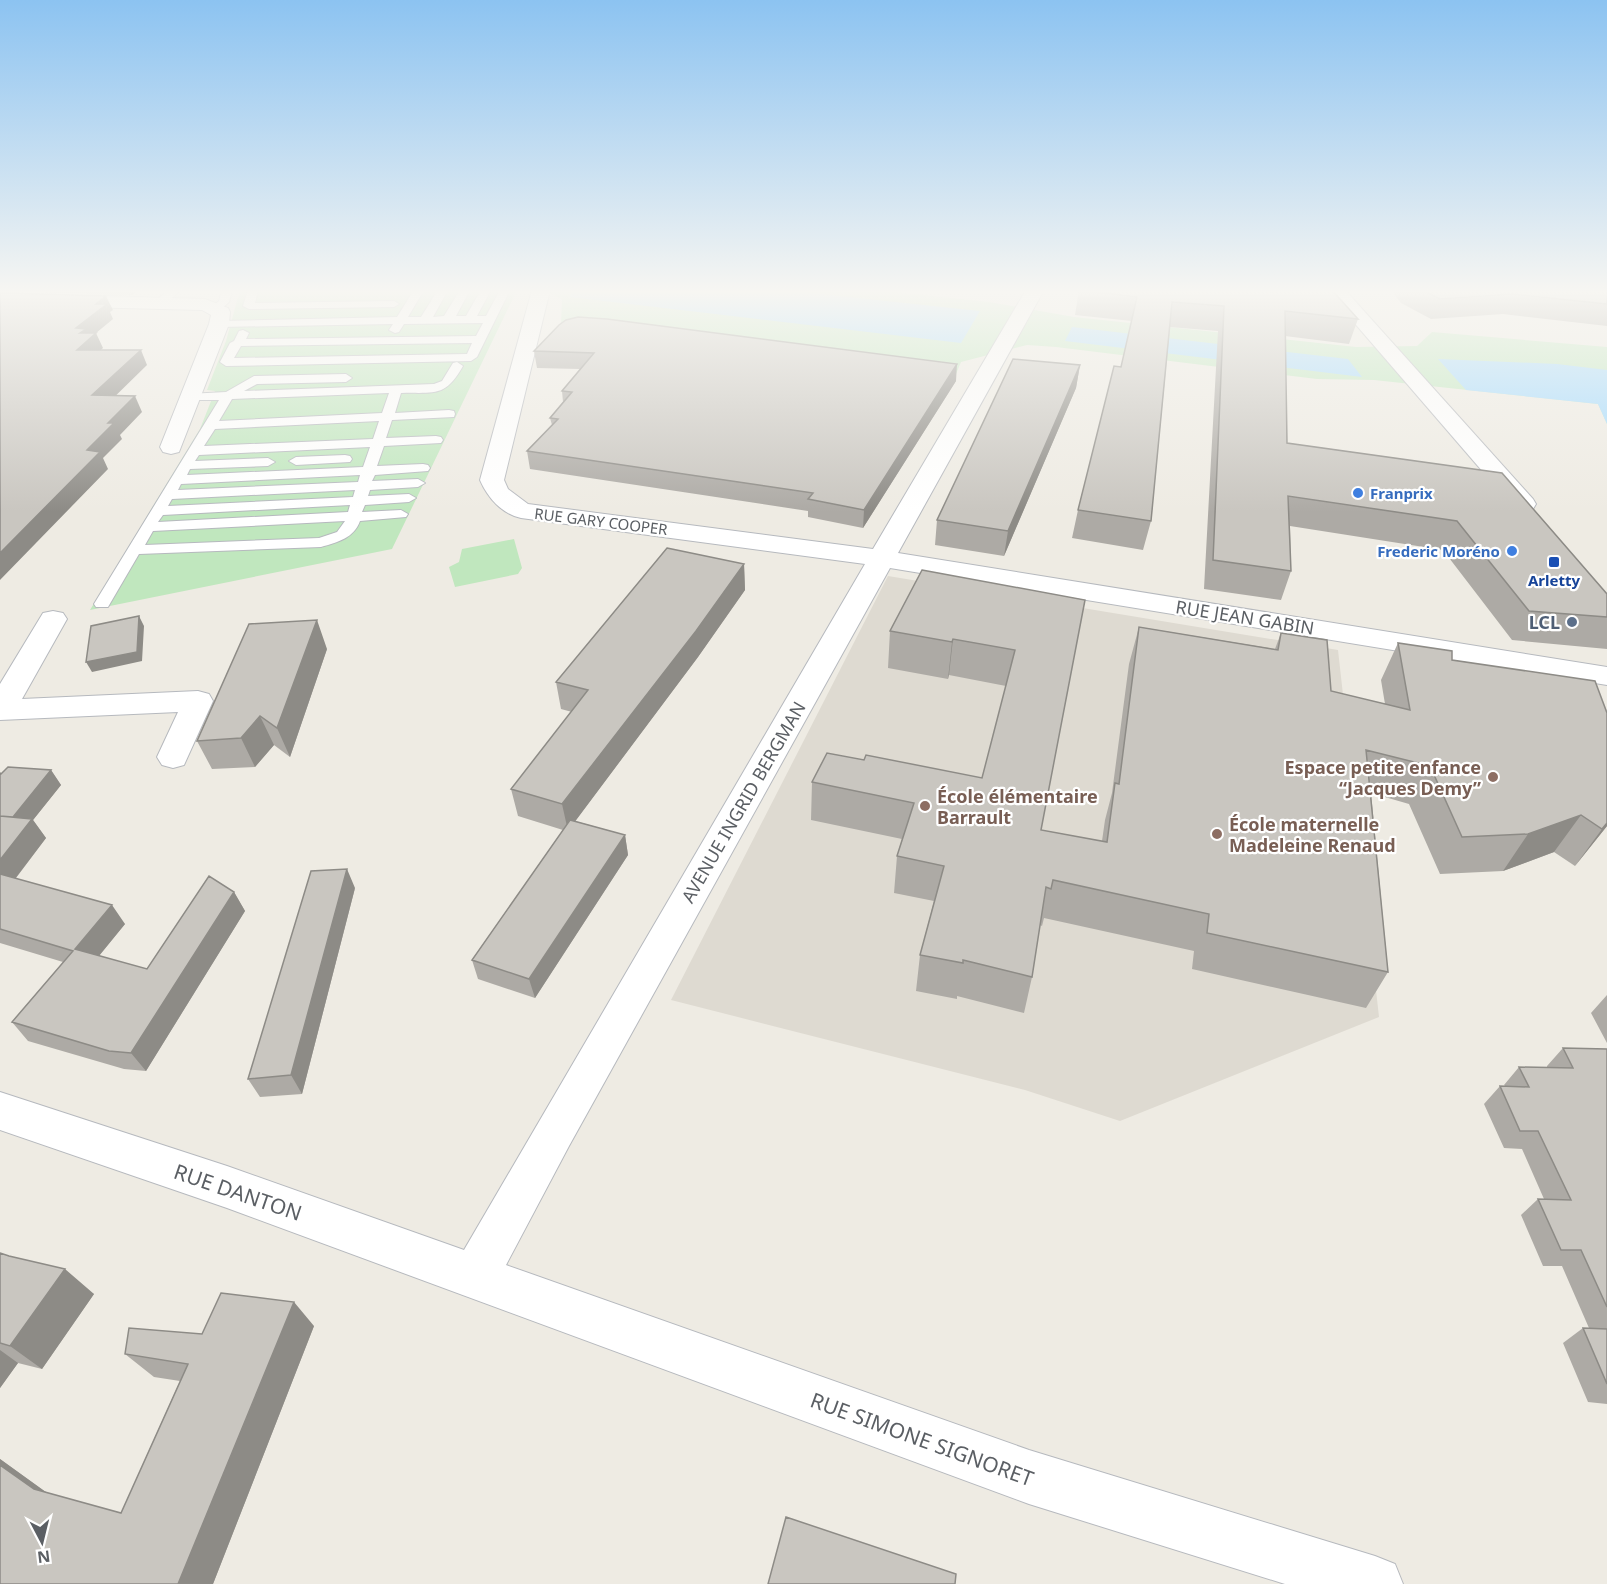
<svg xmlns="http://www.w3.org/2000/svg" width="1607" height="1584" font-family="'Noto Sans',sans-serif">
<style>
.education{fill:#dedad1}
.green{fill:#c0e7be}
.water{fill:#a2daff}
.lines{fill:none;stroke-linecap:round;stroke-linejoin:round}
.service-casing{stroke:#b6b9be;stroke-width:2}
.minor-casing{stroke:#b6b9be;stroke-width:2}
.tertiary-casing{stroke:#b6b9be;stroke-width:2}
.service{fill:#fff;fill-rule:evenodd}
.minor{fill:#fff;fill-rule:evenodd}
.tertiary{fill:#fff;fill-rule:evenodd}
.wall{fill:#adaaa5}
.shaded-wall{fill:#8d8b86}
.building{fill:#c9c6c0;stroke:#8d8b86;stroke-width:1.5}
.shop-dot{fill:#3f7fe0;stroke:#fff;stroke-width:2}
.transit-dot{fill:#1a4fb4;stroke:#fff;stroke-width:2}
.service-dot{fill:#5c6f8a;stroke:#fff;stroke-width:2}
.education-dot{fill:#8d6e63;stroke:#fff;stroke-width:2}
.labels{text-anchor:middle;dominant-baseline:central;stroke-width:4.5;stroke-linejoin:round;paint-order:stroke}
.far-shop-label{font-size:15px;font-weight:bold;fill:#366cbe;stroke:#fff;text-anchor:start}
.far-street-label{font-size:15px;fill:#5b5f64;stroke:#fff}
.far-transit-label{font-size:15px;font-weight:bold;fill:#164399;stroke:#fff}
.street-label{font-size:18px;fill:#5b5f64;stroke:#fff}
.service-label{font-size:18px;font-weight:bold;fill:#4e5e75;stroke:#fff;text-anchor:end}
.education-label{font-size:18px;font-weight:bold;fill:#785e54;stroke:#fff;text-anchor:start}
.near-street-label{font-size:21px;fill:#5b5f64;stroke:#fff}
</style>
<rect width="100%" height="100%" fill="#eeebe3"/>
<path class="education" d="M 888,576 L 1338,650 L 1379,1017 L 1120,1121 L 1025,1090 L 671,1000 Z"/>
<path class="green" d="M 240,290 L 517,290 L 392,549 L 90,610 L 200,429 L 215,391 L 207,390 L 226,341 Z
M 542,290 L 878,290 L 989,302 L 1074,317 L 1356,347 L 1417,346 L 1432,332 L 1607,347 L 1607,424 L 1598,404 L 1374,380 L 1317,379 L 1056,347 L 1027,345 L 961,362 L 956,374 L 561,325 L 562,299 Z
M 514,539 L 522,568 L 518,574 L 455,587 L 449,567 L 459,562 L 462,549 Z"/>
<path class="water" d="M 572,290 L 783,290 L 980,311 L 961,343 L 570,297 Z
M 1072,327 L 1348,359 L 1362,377 L 1065,341 Z
M 1438,359 L 1557,364 L 1607,370 L 1607,424 L 1598,404 L 1466,390 Z"/>
<g class="lines">
<g class="service-casing">
<path id="service" d="M 169,290 L 181,290 L 162,306 L 154,306 L 154,302 Z
M 222,290 L 232,290 L 229,302 L 220,310 L 212,310 L 210,308 L 219,301 Z
M 248,290 L 258,290 L 255,303 L 394,301 L 399,304 L 394,307 L 249,309 L 243,306 Z
M 414,290 L 424,290 L 408,317 L 421,317 L 438,290 L 448,290 L 433,317 L 444,316 L 460,290 L 470,290 L 456,316 L 466,316 L 481,290 L 491,290 L 477,316 L 486,316 L 500,290 L 510,290 L 477,357 L 471,361 L 226,366 L 220,362 L 230,343 L 234,341 L 239,331 L 243,330 L 249,333 L 246,339 L 476,336 L 483,323 L 404,324 L 399,332 L 395,333 L 389,330 L 393,324 L 219,327 L 213,324 L 219,321 L 397,317 ZM 472,343 L 467,354 L 234,358 L 241,346 Z
M 457,362 L 463,366 C 445,398 435,392 401,393 L 395,413 L 449,410 L 454,411 L 455,414 L 454,417 L 392,420 L 386,438 L 436,436 L 441,437 L 443,440 L 441,443 L 384,446 L 377,466 L 423,464 L 428,465 L 430,468 L 428,471 L 375,475 L 372,481 L 418,479 L 425,483 L 418,487 L 370,490 L 368,496 L 409,494 L 416,498 L 409,502 L 365,505 L 362,512 L 401,510 L 408,514 L 406,517 L 360,521 C 354,538 338,542 321,547 L 139,554 L 108,607 L 96,607 L 94,604 L 219,400 L 188,400 L 186,397 L 188,394 L 226,392 L 254,376 L 346,374 L 352,378 L 346,382 L 257,384 L 244,391 L 434,384 L 442,381 L 453,363 ZM 389,393 L 382,413 L 219,421 L 232,399 ZM 379,421 L 373,439 L 204,446 L 215,429 ZM 370,447 L 363,467 L 187,475 L 190,469 L 268,466 L 275,462 L 268,458 L 195,461 L 199,455 ZM 360,475 L 358,482 L 178,490 L 181,484 ZM 355,490 L 353,497 L 168,506 L 172,499 ZM 350,505 L 348,512 L 158,522 L 163,515 ZM 345,521 L 337,532 L 319,538 L 145,545 L 153,531 Z
M 345,455 L 350,456 L 352,459 L 350,462 L 296,465 L 289,461 L 296,457 Z"/>
</g>
<g class="minor-casing">
<path id="minor" d="M 532,290 L 550,290 L 504,480 L 508,489 L 528,504 L 873,549 L 1026,290 L 1044,290 L 898,553 L 1607,667 L 1607,685 L 890,568 L 569,1146 L 506,1265 L 1029,1450 L 1375,1556 L 1395,1564 L 1403,1584 L 1285,1584 L 1029,1504 L 227,1208 L 0,1130 L 0,1092 L 227,1166 L 464,1250 L 865,564 L 521,518 C 502,514 488,498 480,480 Z
M 0,293 L 205,299 L 228,308 L 230,312 L 229,324 L 179,452 L 171,454 L 163,452 L 160,447 L 209,324 L 211,315 L 202,310 L 0,305 Z
M 53,611 L 63,613 L 67,619 L 22,699 L 198,691 L 209,694 L 213,701 L 184,765 L 173,768 L 162,765 L 157,757 L 178,712 L 0,720 L 0,684 L 43,613 Z"/>
</g>
<g class="tertiary-casing">
<path id="tertiary" d="M 1326,290 L 1345,290 L 1533,499 L 1536,504 L 1533,509 L 1524,511 L 1515,509 Z"/>
</g>
<use href="#service" class="service"/>
<use href="#minor" class="minor"/>
<use href="#tertiary" class="tertiary"/>
</g>
<path class="wall" d="M 0,290 L 138,290 L 132,295 L 0,291 Z
M 1079,290 L 1332,290 L 1358,319 L 1349,344 L 1285,336 L 1287,443 L 1502,473 L 1607,594 L 1607,649 L 1512,640 L 1443,550 L 1290,526 L 1291,571 L 1281,600 L 1204,589 L 1218,331 L 1170,327 L 1151,521 L 1143,550 L 1072,538 L 1078,510 L 1121,367 L 1132,321 L 1075,315 Z
M 1391,290 L 1607,290 L 1607,326 L 1503,314 L 1431,319 L 1401,303 Z
M 559,325 L 956,381 L 863,528 L 808,517 L 808,511 L 530,469 L 527,451 L 552,425 L 550,418 L 563,402 L 562,391 L 580,369 L 537,368 L 534,351 Z
M 1080,365 L 1076,388 L 1004,556 L 935,545 L 937,520 Z
M 744,564 L 745,590 L 698,657 L 575,821 L 625,835 L 628,855 L 535,998 L 478,979 L 472,960 L 563,830 L 518,816 L 511,789 L 572,712 L 561,709 L 556,682 Z
M 1085,600 L 1041,830 L 1102,841 L 1105,820 L 1112,793 L 1129,664 L 1139,627 L 1275,649 L 1281,633 L 1331,691 L 1385,704 L 1381,680 L 1398,643 L 1452,660 L 1607,826 L 1575,866 L 1554,852 L 1503,871 L 1440,874 L 1409,804 L 1371,793 L 1388,972 L 1366,1008 L 1192,969 L 1194,951 L 1044,918 L 1042,926 L 1040,925 L 1032,977 L 1024,1013 L 957,996 L 957,999 L 916,991 L 920,955 L 934,901 L 894,893 L 897,856 L 902,839 L 811,820 L 812,782 L 864,760 L 982,778 L 1006,686 L 949,675 L 948,679 L 888,668 L 890,631 Z
M 327,649 L 290,757 L 274,745 L 255,767 L 212,769 L 197,741 Z
M 51,770 L 61,785 L 33,820 L 46,838 L 16,878 L 125,924 L 99,956 L 147,969 L 234,892 L 245,911 L 146,1071 L 124,1069 L 28,1041 L 12,1022 L 63,962 L 0,943 L 0,773 Z
M 355,888 L 302,1094 L 260,1097 L 248,1079 Z
M 1607,995 L 1607,1043 L 1591,1013 Z
M 1563,1048 L 1607,1049 L 1607,1404 L 1588,1402 L 1563,1343 L 1583,1328 L 1589,1328 L 1562,1266 L 1543,1266 L 1521,1215 L 1538,1199 L 1544,1199 L 1522,1149 L 1504,1148 L 1484,1104 L 1500,1086 L 1505,1086 L 1504,1085 L 1519,1067 L 1547,1067 L 1547,1066 Z
M 0,1253 L 94,1294 L 42,1369 L 18,1363 L 0,1388 Z
M 314,1326 L 213,1584 L 0,1584 L 0,1459 L 47,1493 L 121,1513 L 180,1381 L 154,1377 L 125,1354 L 202,1334 Z"/>
<path class="shaded-wall" d="M 130,290 L 138,290 L 132,295 Z
M 106,296 L 113,310 L 110,312 L 113,319 L 90,338 L 96,333 L 103,348 L 84,365 L 77,350 L 76,328 L 96,304 Z
M 141,350 L 147,365 L 100,411 L 92,395 Z
M 957,364 L 956,381 L 863,528 L 864,510 Z
M 1080,365 L 1076,388 L 1004,556 L 1008,531 Z
M 135,396 L 142,412 L 120,435 L 122,439 L 103,458 L 108,469 L 0,580 L 0,553 L 108,423 Z
M 744,564 L 745,590 L 698,657 L 568,831 L 562,804 Z
M 139,616 L 144,626 L 142,661 L 92,672 L 86,662 Z
M 317,620 L 327,649 L 290,757 L 277,728 Z
M 953,639 L 949,675 L 948,679 L 952,642 Z
M 260,716 L 274,745 L 255,767 L 241,738 Z
M 51,770 L 61,785 L 33,820 L 46,838 L 5,892 L 0,886 L 0,860 L 12,818 Z
M 1581,815 L 1554,852 L 1503,871 L 1528,834 Z
M 1607,823 L 1607,826 L 1575,866 L 1602,829 Z
M 625,835 L 628,855 L 535,998 L 529,979 Z
M 347,869 L 355,888 L 302,1094 L 291,1075 Z
M 234,892 L 245,911 L 146,1071 L 131,1053 Z
M 112,905 L 125,924 L 89,968 L 75,949 Z
M 65,1269 L 94,1294 L 42,1369 L 10,1346 Z
M 294,1302 L 314,1326 L 213,1584 L 178,1584 Z
M 0,1350 L 18,1363 L 0,1388 Z
M 0,1459 L 68,1508 L 34,1489 L 0,1465 Z"/>
<path class="building" d="M 1079,290 L 1332,290 L 1358,319 L 1285,311 L 1287,443 L 1502,473 L 1607,594 L 1607,617 L 1529,611 L 1457,521 L 1288,496 L 1291,571 L 1213,560 L 1224,306 L 1172,302 L 1151,521 L 1078,510 L 1114,366 L 1121,367 L 1137,297 Z
M 1423,290 L 1607,290 L 1607,304 L 1512,294 L 1440,299 Z
M 0,293 L 106,296 L 96,304 L 107,304 L 76,328 L 86,329 L 80,333 L 96,333 L 77,350 L 141,350 L 92,395 L 135,396 L 108,423 L 114,423 L 87,450 L 100,452 L 0,553 Z
M 578,317 L 607,319 L 957,364 L 864,510 L 808,499 L 813,493 L 527,451 L 558,419 L 550,418 L 572,392 L 562,391 L 594,353 L 534,351 L 559,325 L 566,320 Z
M 1013,359 L 1080,365 L 1008,531 L 937,520 Z
M 667,548 L 744,564 L 696,631 L 562,804 L 511,789 L 588,690 L 556,682 Z
M 922,570 L 1085,600 L 1041,830 L 1107,842 L 1115,783 L 1119,784 L 1139,627 L 1278,650 L 1281,633 L 1327,640 L 1331,691 L 1410,710 L 1398,643 L 1452,651 L 1452,660 L 1595,681 L 1607,713 L 1607,823 L 1602,829 L 1581,815 L 1528,834 L 1462,837 L 1430,766 L 1366,750 L 1388,972 L 1207,933 L 1209,914 L 1053,880 L 1051,889 L 1046,887 L 1032,977 L 963,960 L 963,963 L 920,955 L 944,866 L 897,856 L 914,803 L 812,782 L 827,753 L 864,760 L 866,755 L 982,778 L 1015,650 L 953,639 L 952,642 L 890,631 Z
M 139,616 L 137,652 L 86,662 L 91,626 Z
M 317,620 L 277,728 L 260,716 L 241,738 L 197,741 L 249,624 Z
M 8,767 L 51,770 L 13,817 L 0,816 L 0,773 L 1,774 Z
M 0,816 L 32,819 L 0,860 Z
M 570,820 L 625,835 L 529,979 L 472,960 Z
M 347,869 L 291,1075 L 248,1079 L 311,871 Z
M 0,874 L 112,905 L 75,949 L 147,969 L 209,876 L 234,892 L 131,1053 L 109,1051 L 12,1022 L 73,951 L 0,929 Z
M 1563,1048 L 1607,1049 L 1607,1307 L 1581,1250 L 1561,1250 L 1538,1199 L 1571,1200 L 1538,1131 L 1520,1131 L 1500,1086 L 1529,1087 L 1519,1067 L 1573,1068 Z
M 0,1253 L 9,1256 L 65,1269 L 10,1346 L 0,1343 Z
M 221,1293 L 294,1302 L 178,1584 L 0,1584 L 0,1465 L 34,1489 L 121,1513 L 188,1364 L 125,1354 L 129,1328 L 202,1334 Z
M 1583,1328 L 1607,1329 L 1607,1384 Z
M 786,1517 L 956,1574 L 955,1584 L 768,1584 Z"/>
<linearGradient id="sky" x2="0" y2="1"><stop stop-color="#8cc3f1"/><stop offset="0.57" stop-color="#f7f6f2"/><stop offset="1" stop-color="#f7f6f2" stop-opacity="0"/></linearGradient>
<rect width="1607" height="512" fill="url(#sky)"/>
<g class="shop-dot">
<circle cx="1358" cy="493" r="6"/>
<circle cx="1512" cy="551" r="6"/>
</g>
<rect class="transit-dot" x="1548" y="556" width="12" height="12" rx="3"/>
<circle class="service-dot" cx="1572" cy="622" r="6"/>
<g class="education-dot">
<circle cx="1493" cy="777" r="6"/>
<circle cx="925" cy="806" r="6"/>
<circle cx="1217" cy="834" r="6"/>
</g>
<g class="labels">
<g class="far-shop-label">
<text x="1370" y="493">Franprix</text>
<text x="1500" y="551" text-anchor="end">Frederic Moréno</text>
</g>
<g class="far-street-label">
<text transform="translate(601 521) rotate(7)">RUE GARY COOPER</text>
</g>
<g class="far-transit-label">
<text x="1554" y="580">Arletty</text>
</g>
<g class="street-label">
<text transform="translate(1245 617) rotate(9)">RUE JEAN GABIN</text>
<text transform="translate(743 802) rotate(-60)">AVENUE INGRID BERGMAN</text>
</g>
<g class="service-label">
<text x="1560" y="622">LCL</text>
</g>
<g class="education-label">
<text x="1481" y="767" text-anchor="end">Espace petite enfance<tspan x="1481" dy="21">“Jacques Demy”</tspan></text>
<text x="937" y="796">École élémentaire<tspan x="937" dy="21">Barrault</tspan></text>
<text x="1229" y="824">École maternelle<tspan x="1229" dy="21">Madeleine Renaud</tspan></text>
</g>
<g class="near-street-label">
<text transform="translate(238 1192) rotate(19)">RUE DANTON</text>
<text transform="translate(922 1439) rotate(20)">RUE SIMONE SIGNORET</text>
</g>
</g>
<g transform="translate(42 1542) rotate(173)" stroke="#ffffff" stroke-width="4.5" paint-order="stroke">
<path d="M0-4.5L10 22L0 15L-10 22Z" fill="#5b5f64"/>
<text y="-9" font-size="16" font-weight="bold" text-anchor="middle" fill="#5b5f64">N</text>
</g>
</svg>
